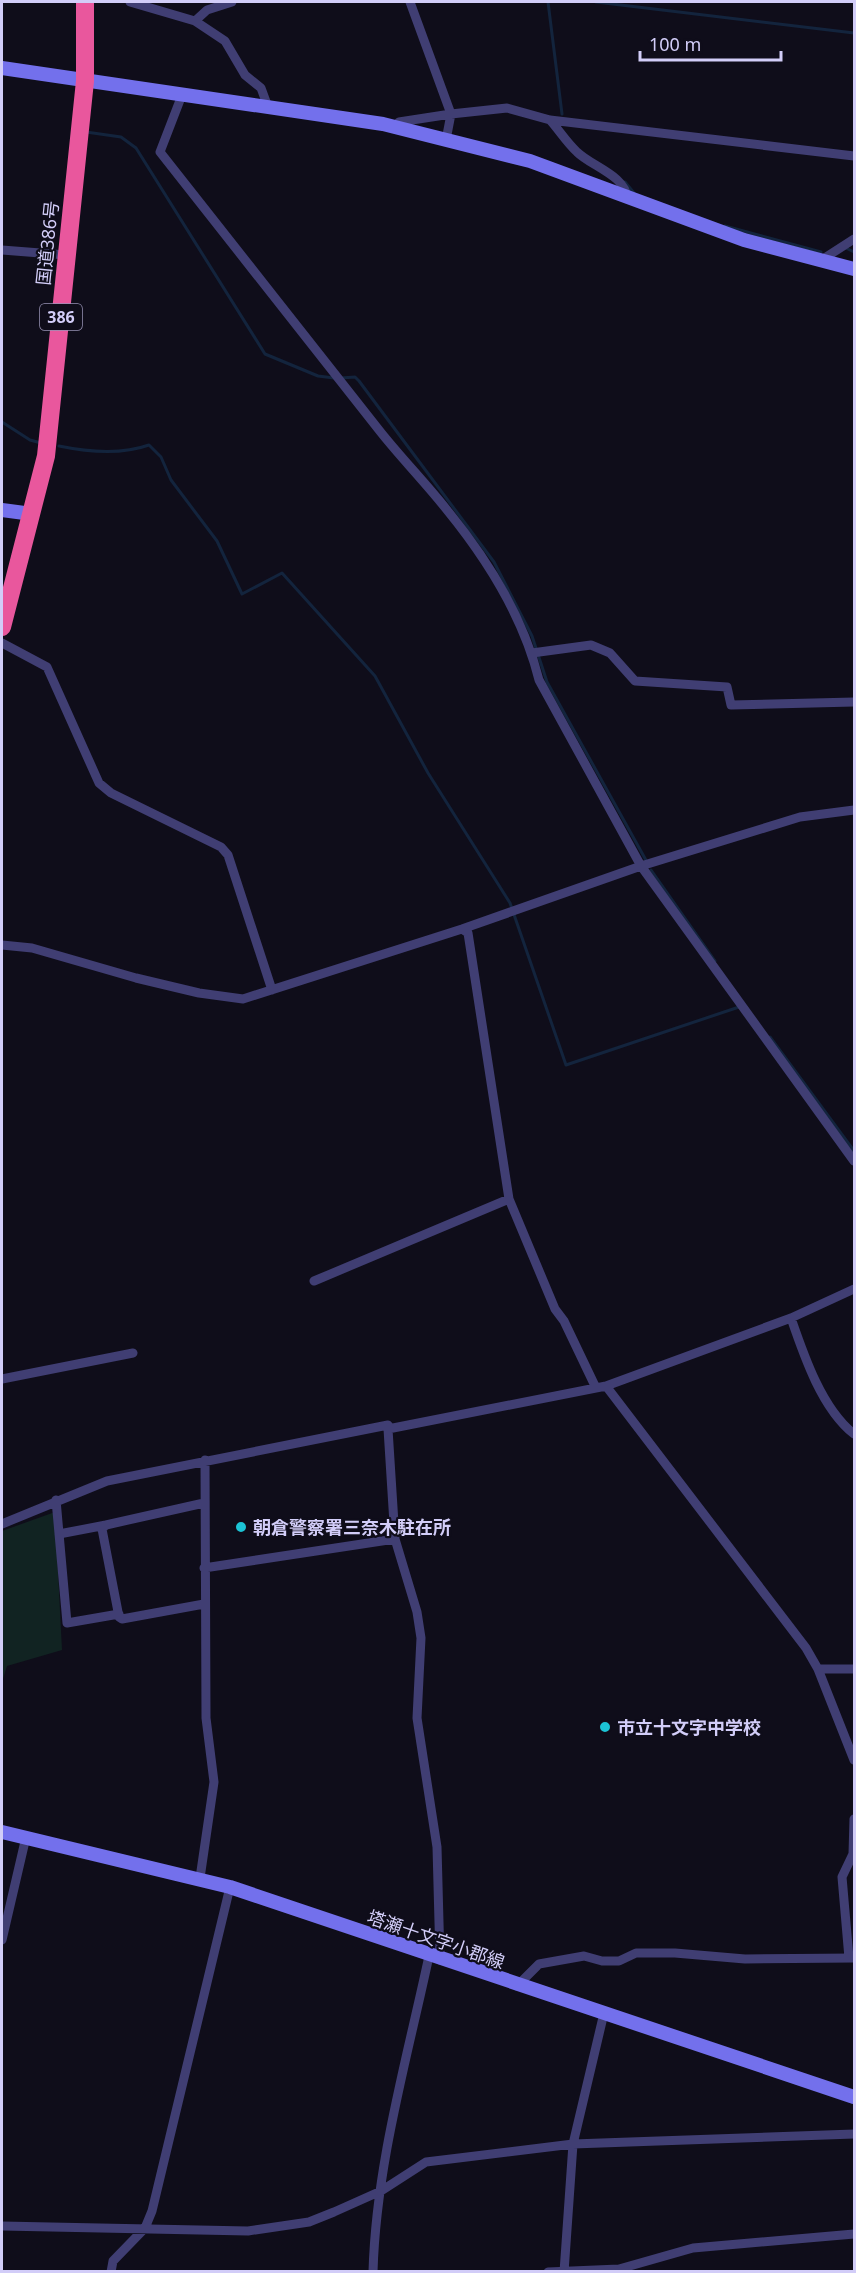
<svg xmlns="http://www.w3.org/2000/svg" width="856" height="2273" font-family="'Noto Sans','Noto Sans JP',sans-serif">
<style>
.green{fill:#112322}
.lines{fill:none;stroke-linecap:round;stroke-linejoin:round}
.stream{stroke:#13243d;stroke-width:3}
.street{stroke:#403e73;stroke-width:9}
.secondary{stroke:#7370ec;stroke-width:14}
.highway{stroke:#e9579d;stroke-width:18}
.poi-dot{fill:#1cc3d5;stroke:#0f0d1a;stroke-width:2}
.labels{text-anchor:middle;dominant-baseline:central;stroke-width:4.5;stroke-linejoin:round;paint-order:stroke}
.shield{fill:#0f0d1a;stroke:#9893b5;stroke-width:1.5}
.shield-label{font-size:16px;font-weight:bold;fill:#d2cdf8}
.street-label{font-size:18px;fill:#d2cdf8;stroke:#0f0d1a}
.poi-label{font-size:18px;font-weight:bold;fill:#d2cdf8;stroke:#0f0d1a;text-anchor:start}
</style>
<rect width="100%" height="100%" fill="#0f0d1a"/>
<path class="green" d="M 55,1512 L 62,1650 L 7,1666 L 2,1682 L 2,1531 Z"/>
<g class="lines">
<path class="stream" d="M 548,2 L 562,114
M 596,2 L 854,33
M 86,132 L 121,137 L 136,148 L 265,354 L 318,376 L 334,378
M 625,182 L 634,193
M 725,226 L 821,252
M 846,248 L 854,252
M 341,378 L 355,377 L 359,381 L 494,562 L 532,636 L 547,682 L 647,862
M 2,422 L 30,440 L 41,443
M 59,446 C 88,452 121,455 149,445 L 161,457 L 171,480 L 217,541 L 242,594 L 282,573 L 375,676 L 428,773 L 510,903 L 566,1065 L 742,1006
M 651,870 L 715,961
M 770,1037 L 854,1151"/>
<path class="street" d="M 130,2 L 195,21 L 225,41 L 245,75 L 261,88 L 268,107
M 195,21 L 207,10 L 232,2
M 182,95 L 160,152 C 233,245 306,337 379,430 C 401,458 425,482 447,510 C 487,559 524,619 539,680 L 641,866 L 854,1161
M 550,120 C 559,130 567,143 577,152 C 591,166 626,176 627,198
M 394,127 L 399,122 L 451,114 L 410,2
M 446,140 L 451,114 L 507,108 L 550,120 L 854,156
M 2,250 L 66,255
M 823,259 L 854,239
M 2,643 L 47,667 L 99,783 L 111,793 L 221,847 L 228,855 L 272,990
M 532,653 L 591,645 L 610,653 L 635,681 L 727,687 L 731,705 L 854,702
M 462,929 L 468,933 L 509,1199 L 555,1309 L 564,1321 L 596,1388
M 2,945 L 32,948 L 136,978 L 199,993 L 243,999 L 462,929 L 641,866 L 800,817 L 854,810
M 314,1281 L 509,1199
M 791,1318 C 804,1356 822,1409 854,1434
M 2,1379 L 133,1353
M 606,1386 L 806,1648 L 818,1669 L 854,1760
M 388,1429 L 395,1539 L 417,1612 L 421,1638 L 417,1718 L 437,1847 L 440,1960
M 56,1500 L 67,1623 L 119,1614
M 2,1524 L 107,1481 L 388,1425 L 388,1429 L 606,1386 L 791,1318 L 854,1289
M 59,1534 L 106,1525
M 204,1568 L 395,1539
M 204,1604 L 122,1619 L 119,1617 L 102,1529 L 106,1525 L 204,1503
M 818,1669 L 854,1669
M 200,1878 L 214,1782 L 206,1718 L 205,1460
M 2,1940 L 26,1837
M 849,1958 L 842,1877 L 853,1854 L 854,1819
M 517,1986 L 539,1964 L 584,1956 L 602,1961 L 619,1961 L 636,1953 L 675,1953 L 745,1959 L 854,1958
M 2,2226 L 248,2231 L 309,2222 L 334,2212 L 381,2191 L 426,2162 L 573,2144 L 854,2134
M 111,2272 L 113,2261 L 145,2228 L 152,2211 L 230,1887
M 373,2272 C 376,2165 407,2059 429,1956
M 548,2272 L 619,2269 L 693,2248 L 854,2234
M 564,2272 L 573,2144 L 604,2013"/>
<path class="secondary" d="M 2,68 L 383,124 L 530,161 L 744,240 L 854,269
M 2,510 L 32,514
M 2,1832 L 230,1887 L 854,2097"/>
<path class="highway" d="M 2,627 L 46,456 L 85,81 L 85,2"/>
</g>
<g class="poi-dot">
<circle cx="241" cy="1527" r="6"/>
<circle cx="605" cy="1727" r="6"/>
</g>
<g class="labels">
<rect class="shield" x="40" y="304" width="42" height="26" rx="4.5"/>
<g class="shield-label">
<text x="61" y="317">386</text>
</g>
<g class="street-label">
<text transform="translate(47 243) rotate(-84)">国道386号</text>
<text transform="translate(436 1939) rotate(19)">塔瀬十文字小郡線</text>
</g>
<g class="poi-label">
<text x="253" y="1527">朝倉警察署三奈木駐在所</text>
<text x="617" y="1727">市立十文字中学校</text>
</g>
</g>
<rect width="856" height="2273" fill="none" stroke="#d2cdf8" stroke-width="6"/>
<path d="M640 51v9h141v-9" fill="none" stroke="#d2cdf8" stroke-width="3"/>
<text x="649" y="51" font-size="18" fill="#d2cdf8" stroke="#0f0d1a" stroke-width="4.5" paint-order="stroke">100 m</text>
</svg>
